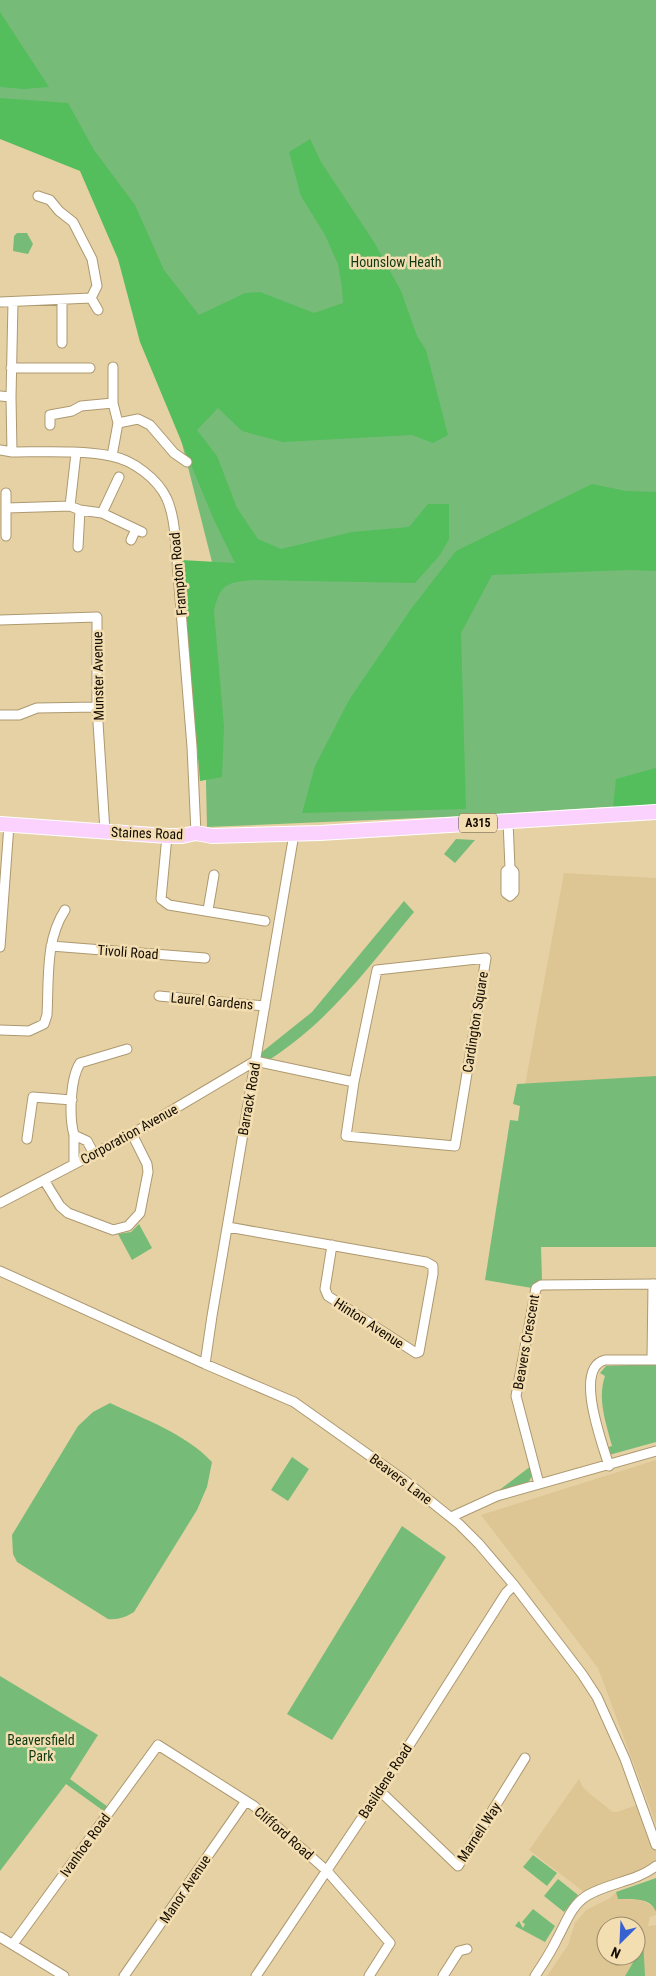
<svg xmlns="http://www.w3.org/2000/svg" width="656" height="1976" font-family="'Roboto Condensed',sans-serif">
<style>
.built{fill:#dec594;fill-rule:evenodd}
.green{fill:#76bc78}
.forest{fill:#54bd5c}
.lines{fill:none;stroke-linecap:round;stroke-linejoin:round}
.minor-casing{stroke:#ad9970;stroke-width:11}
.primary-casing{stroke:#fff;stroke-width:16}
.minor{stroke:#fff;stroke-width:9}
.primary{stroke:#fbd1fd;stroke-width:14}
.labels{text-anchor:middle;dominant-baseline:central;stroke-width:5;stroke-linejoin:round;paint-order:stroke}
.shield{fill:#f3deb2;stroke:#574b36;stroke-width:1}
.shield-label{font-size:12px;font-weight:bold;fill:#140c01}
.park-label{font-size:14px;fill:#103a14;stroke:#f3deb2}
.street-label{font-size:14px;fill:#140c01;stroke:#f3deb2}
</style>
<rect width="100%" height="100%" fill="#e6d1a5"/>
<path class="built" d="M 564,873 L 656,878 L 656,1076 L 525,1085 Z
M 656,1460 L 656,1824 L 598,1668 L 481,1515 Z
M 579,1779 L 582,1786 L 590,1794 L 613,1812 L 617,1812 L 642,1803 L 656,1845 L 656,1866 L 588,1895 L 529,1850 Z
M 616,1892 L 618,1899 L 642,1900 L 655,1908 L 656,1915 L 650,1917 L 648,1926 L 656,1925 L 656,1976 L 547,1976 L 568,1945 L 575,1923 L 586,1910 L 610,1898 ZM 606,1926 L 636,1926 L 636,1956 L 606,1956 Z"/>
<path class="green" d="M 0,0 L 656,0 L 656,804 L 466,816 L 207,827 L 206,784 L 213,566 L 169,392 L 117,247 L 82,168 L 0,133 Z
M 17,233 L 27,233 L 33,244 L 28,254 L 13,251 L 14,236 Z
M 456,839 L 475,840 L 455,863 L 444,854 Z
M 404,901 L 414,912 C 366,970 327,1025 261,1065 L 262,1052 L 312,1012 Z
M 656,1076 L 656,1247 L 541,1247 L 542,1280 L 532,1288 L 485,1280 L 510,1120 L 518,1121 L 520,1106 L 513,1104 L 517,1084 Z
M 139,1224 L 152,1248 L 132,1260 L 118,1234 L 131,1232 Z
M 656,1364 L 656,1442 L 609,1455 L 605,1448 L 612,1446 C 606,1423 597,1399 605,1376 L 600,1373 L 606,1366 Z
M 110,1403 C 144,1419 186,1434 212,1462 L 207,1487 L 197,1510 L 134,1612 C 126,1617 118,1620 108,1619 L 17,1562 L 13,1554 L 12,1535 L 78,1426 L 93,1412 Z
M 292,1457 L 309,1469 L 288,1501 L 271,1490 Z
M 531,1466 L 532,1476 L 528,1483 L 498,1491 Z
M 402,1526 L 446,1557 L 332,1740 L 287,1714 Z
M 0,1676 L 98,1735 L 70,1779 L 108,1807 L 105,1812 L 66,1784 L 0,1871 Z
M 533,1855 L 557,1873 L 547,1886 L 523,1867 Z
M 656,1878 L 656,1912 C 651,1897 632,1899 618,1899 L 616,1892 Z
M 558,1879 L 578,1895 L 564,1912 L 544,1896 Z
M 533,1909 L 555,1926 L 545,1942 L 515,1926 L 519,1921 L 523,1928 L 525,1924 L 522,1922 Z
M 643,1939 L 645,1976 L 625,1976 L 634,1961 L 626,1956 L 636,1956 C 636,1949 635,1942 643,1939 Z"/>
<path class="forest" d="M 0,12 L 49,87 L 24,89 L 0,87 Z
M 0,98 L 68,103 L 94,150 L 135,205 L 164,270 L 199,315 L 245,293 L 260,292 L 314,313 L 343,303 L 342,287 L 338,264 L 325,235 L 301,196 L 289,152 L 310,139 L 321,162 L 374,242 L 401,291 L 417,336 L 426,350 L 448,435 L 433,443 L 412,435 L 283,442 L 242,431 L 218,408 L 197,430 L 217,456 L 237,508 L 258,539 L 281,549 L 352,532 L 409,527 L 428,504 L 449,504 L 449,539 L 440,555 L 415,583 L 255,580 C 228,582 220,583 214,611 L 224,727 L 222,777 L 200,781 L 181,560 L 235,563 L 214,520 L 140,342 L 118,259 L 80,171 L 0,139 Z
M 592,484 L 626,491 L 656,492 L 656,571 L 629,570 L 492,575 L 461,633 L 466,809 L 302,813 L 315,766 L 349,700 L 411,609 L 456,551 Z
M 656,768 L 656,804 L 613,808 L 616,779 Z"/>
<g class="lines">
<g class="minor-casing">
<path id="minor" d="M 38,196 L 50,200 L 59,211 L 73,222 L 92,259 L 97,286 L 91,298
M 62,300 L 62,343
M 0,302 L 91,298 L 98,310
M 11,368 L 90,368
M 0,396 L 11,397
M 118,423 L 138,419 L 150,425 L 174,453 L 187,462
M 50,425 L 50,415 L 72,411 L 81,406 L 113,403
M 0,450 L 12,452 C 42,452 83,450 111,456 C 133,460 158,479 167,499 C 172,511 174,523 175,536 L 192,747 L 196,833
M 12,452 L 11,397 L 13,302
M 76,453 L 70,506 L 80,510 L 102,513 L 142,532
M 112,456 L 118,423 L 113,403 L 113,367
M 6,493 L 6,536
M 7,508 L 70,506
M 102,513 L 119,477
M 131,540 L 136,529
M 78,547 L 80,510
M 0,620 L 97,617 L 97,707 L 105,831
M 0,715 L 19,715 L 37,708 L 97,707
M 508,821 L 510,868
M 167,836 L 161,899 L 169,905 L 265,921
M 510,868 L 514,872 L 514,892 L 510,896 L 506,893 L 506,871 Z
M 208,910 L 214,875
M 51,946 L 205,958
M 0,947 L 9,825
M 159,996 L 265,1006
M 0,1030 L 29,1031 L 44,1024 L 47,1015 C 49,981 45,940 65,910
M 255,1061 L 354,1082 L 377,970 L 486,958 L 455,1146 L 346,1136 L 354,1082
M 27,1139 L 33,1097 L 72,1100
M 94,1154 L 87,1141 L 74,1135 C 69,1117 70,1079 80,1063 L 127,1049
M 74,1164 L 74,1135
M 44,1180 L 60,1206 L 68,1213 L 113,1230 L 128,1226 L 140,1213 L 148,1172 L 147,1164 L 132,1134
M 0,1203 L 132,1134 L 255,1061
M 228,1227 C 294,1239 360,1250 426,1262 L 433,1266 L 433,1274 L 419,1352 L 416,1353 L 328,1296 L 325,1289 L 332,1245
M 0,1271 L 205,1364 L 294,1402 L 404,1480 L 459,1524 L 479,1544 L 514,1585 L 582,1674 L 597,1697 L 625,1759 L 656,1845
M 652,1360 L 653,1284
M 205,1364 L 212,1316 L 294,834
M 609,1466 C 603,1445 573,1368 605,1360 L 656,1360
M 539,1484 L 516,1396 L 536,1288 L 541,1285 L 656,1284
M 451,1517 L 497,1496 L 656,1451
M 380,1791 L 458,1866 L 525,1758
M 0,1937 L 64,1976
M 13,1944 L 158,1745 L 254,1806 L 327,1871 L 390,1943 L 369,1976
M 124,1976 L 246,1801
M 256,1976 L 380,1791 L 506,1593 L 514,1585
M 443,1976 L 459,1951 L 467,1949
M 535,1976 C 543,1964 551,1952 557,1939 C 566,1923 571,1905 588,1895 C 609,1883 637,1881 656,1866"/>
</g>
<g class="primary-casing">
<path id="primary" d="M 0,824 L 167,836 L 182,836 L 196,833 L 212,836 L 320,833 L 656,812"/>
</g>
<use href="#minor" class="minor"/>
<use href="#primary" class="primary"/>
</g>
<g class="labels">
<rect class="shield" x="459" y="813.5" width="38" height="19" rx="4"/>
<g class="shield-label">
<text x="478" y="823">A315</text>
</g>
<g class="park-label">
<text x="396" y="262">Hounslow Heath</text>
<text x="41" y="1740">Beaversfield<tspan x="41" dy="16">Park</tspan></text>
</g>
<g class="street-label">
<text transform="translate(178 574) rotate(-95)">Frampton Road</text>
<text transform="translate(98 676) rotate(-91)">Munster Avenue</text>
<text transform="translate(147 833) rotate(2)">Staines Road</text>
<text transform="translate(128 952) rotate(4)">Tivoli Road</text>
<text transform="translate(212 1001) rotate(5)">Laurel Gardens</text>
<text transform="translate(475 1022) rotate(-81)">Cardington Square</text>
<text transform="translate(249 1099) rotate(-80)">Barrack Road</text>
<text transform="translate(129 1134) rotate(-29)">Corporation Avenue</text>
<text transform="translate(369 1323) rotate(33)">Hinton Avenue</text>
<text transform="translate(526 1342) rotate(-80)">Beavers Crescent</text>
<text transform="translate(401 1479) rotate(37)">Beavers Lane</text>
<text transform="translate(385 1781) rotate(-57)">Basildene Road</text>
<text transform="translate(479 1832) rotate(-57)">Marnell Way</text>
<text transform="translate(284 1833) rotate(41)">Clifford Road</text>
<text transform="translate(85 1845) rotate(-54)">Ivanhoe Road</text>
<text transform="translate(185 1889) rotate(-56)">Manor Avenue</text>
</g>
</g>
<g transform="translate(621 1941) rotate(204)"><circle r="24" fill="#f3deb2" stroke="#9a8a6b"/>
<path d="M0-4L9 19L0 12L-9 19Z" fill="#3661d1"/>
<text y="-8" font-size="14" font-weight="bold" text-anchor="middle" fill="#140c01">N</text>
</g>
</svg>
